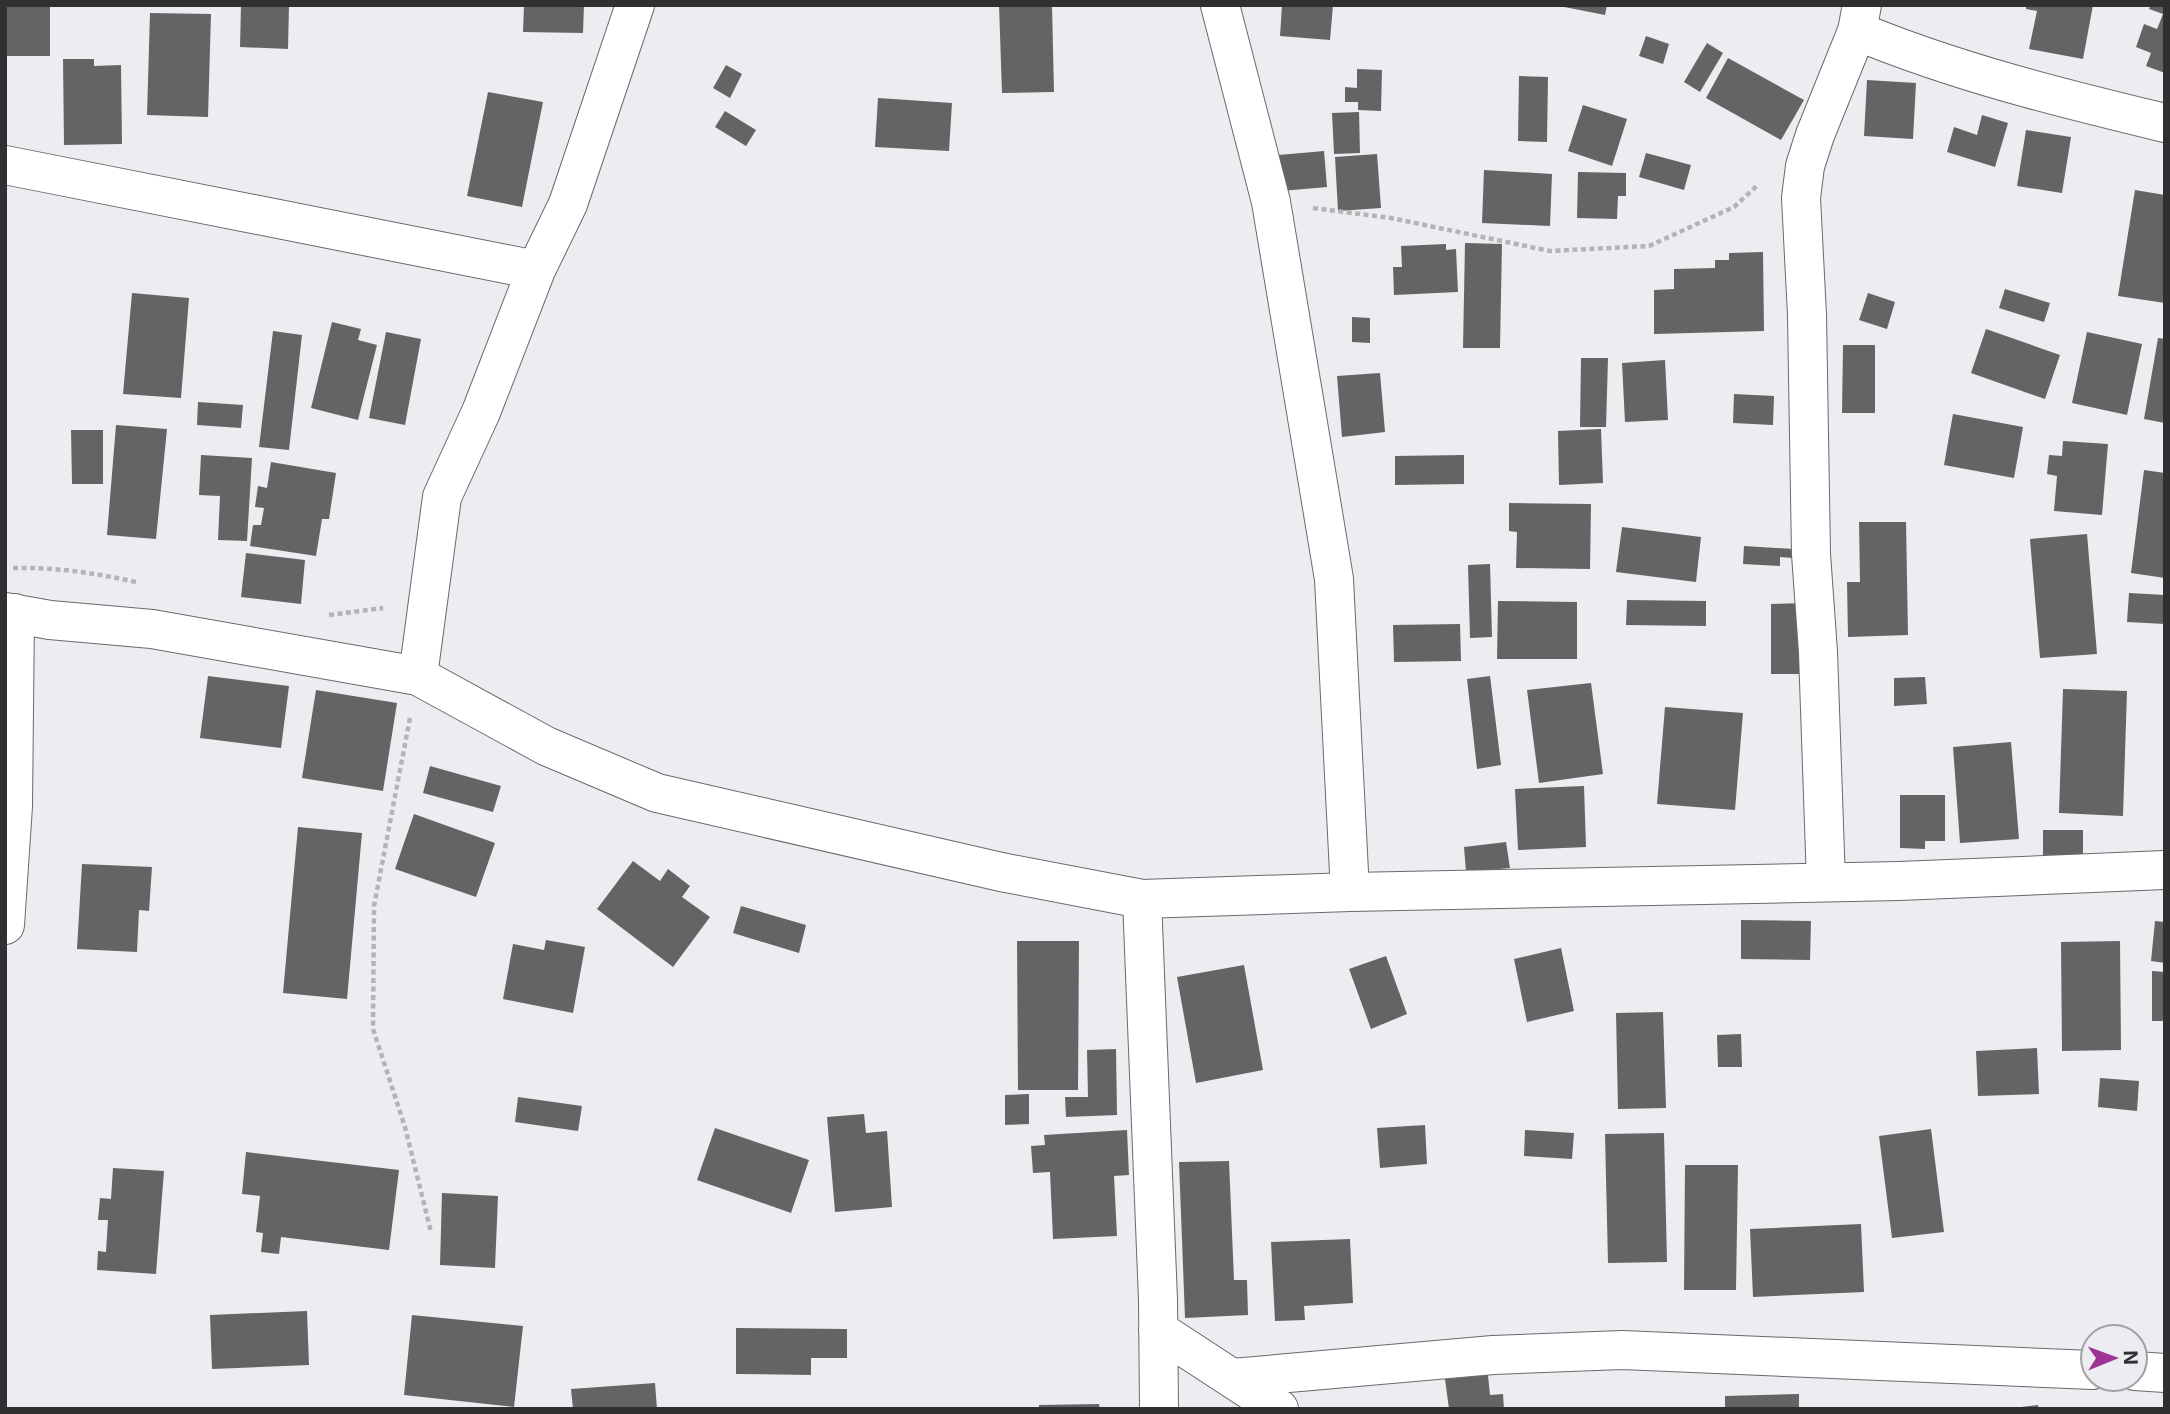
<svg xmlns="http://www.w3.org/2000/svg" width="2170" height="1414" font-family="Inter,sans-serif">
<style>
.building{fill:#666365}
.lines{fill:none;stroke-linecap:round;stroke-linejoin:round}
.minor-casing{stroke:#686a6c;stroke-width:40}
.path{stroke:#b2b4b6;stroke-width:4.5;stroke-dasharray:5 3.5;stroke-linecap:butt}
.minor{stroke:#fff;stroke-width:38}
</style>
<rect width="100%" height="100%" fill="#ebedf0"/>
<path class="building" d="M 5,5 L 50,5 L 50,56 L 5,56 Z
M 241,5 L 289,5 L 288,49 L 240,47 Z
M 524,5 L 584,5 L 583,33 L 523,32 Z
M 999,5 L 1052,5 L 1054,92 L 1002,93 Z
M 1282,5 L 1333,5 L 1330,40 L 1280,36 Z
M 1554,5 L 1607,5 L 1605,15 Z
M 2026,5 L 2093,5 L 2083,59 L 2029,49 L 2037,11 L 2026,9 Z
M 2151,5 L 2165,5 L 2165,73 L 2146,66 L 2151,53 L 2136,47 L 2144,24 L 2157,29 L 2163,14 L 2149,9 Z
M 150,13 L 211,14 L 208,117 L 147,115 Z
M 1646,36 L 1669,44 L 1663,64 L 1639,56 Z
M 1707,43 L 1723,53 L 1700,92 L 1684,82 Z
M 1728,58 L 1804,100 L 1781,140 L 1706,98 Z
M 63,59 L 94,59 L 94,66 L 121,65 L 122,144 L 64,145 Z
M 726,65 L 742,74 L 730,98 L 713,88 Z
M 1357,69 L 1382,70 L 1381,111 L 1358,110 L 1358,102 L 1345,102 L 1345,87 L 1357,88 Z
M 1519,76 L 1548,77 L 1547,142 L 1518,141 Z
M 1867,80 L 1916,83 L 1913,139 L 1864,136 Z
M 488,92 L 543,102 L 522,207 L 467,196 Z
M 878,98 L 952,103 L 949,151 L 875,147 Z
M 1583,105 L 1627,119 L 1612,166 L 1568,151 Z
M 725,111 L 756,130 L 746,146 L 715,127 Z
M 1359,112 L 1360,153 L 1334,154 L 1332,113 Z
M 1982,115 L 2008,123 L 1995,167 L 1947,152 L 1954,127 L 1977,135 Z
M 2026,130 L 2071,137 L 2062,193 L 2017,186 Z
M 1324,151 L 1327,187 L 1269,192 L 1266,156 Z
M 1646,153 L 1691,165 L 1684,190 L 1639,177 Z
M 1377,154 L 1381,208 L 1338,211 L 1335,157 Z
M 1484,170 L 1552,174 L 1550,226 L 1482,223 Z
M 1578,172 L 1626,173 L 1626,196 L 1618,196 L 1617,219 L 1577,218 Z
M 2135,190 L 2165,195 L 2165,303 L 2118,296 Z
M 1465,243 L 1502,244 L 1500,348 L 1463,348 Z
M 1446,244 L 1446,250 L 1456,249 L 1458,292 L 1394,295 L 1393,267 L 1402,267 L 1401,246 Z
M 1763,252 L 1764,331 L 1654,334 L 1654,290 L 1674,289 L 1674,269 L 1715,268 L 1715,260 L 1729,260 L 1729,253 Z
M 2005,289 L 2050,303 L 2044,322 L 1999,308 Z
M 132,293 L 189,298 L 181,398 L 123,394 Z
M 1868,293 L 1895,302 L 1887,329 L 1859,320 Z
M 1352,317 L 1370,318 L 1370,343 L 1352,342 Z
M 332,322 L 361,329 L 358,340 L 377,345 L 358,420 L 311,408 Z
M 1986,329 L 2060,355 L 2045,399 L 1971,373 Z
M 273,331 L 302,335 L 289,450 L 259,447 Z
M 386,332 L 421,339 L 405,425 L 369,418 Z
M 2087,332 L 2142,344 L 2127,415 L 2072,403 Z
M 2158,338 L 2165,339 L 2165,423 L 2144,419 Z
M 1843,345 L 1875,345 L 1875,413 L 1842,413 Z
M 1581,358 L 1608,358 L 1606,427 L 1580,427 Z
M 1665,360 L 1668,420 L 1625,422 L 1622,363 Z
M 1380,373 L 1385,432 L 1342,437 L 1337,376 Z
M 1734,394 L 1774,396 L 1773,425 L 1733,423 Z
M 198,402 L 243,405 L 241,428 L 197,425 Z
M 1953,414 L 2023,427 L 2014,478 L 1944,465 Z
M 116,425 L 167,429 L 156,539 L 107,535 Z
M 1601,429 L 1603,483 L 1559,485 L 1558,431 Z
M 71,430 L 103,430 L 103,484 L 72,484 Z
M 2063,441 L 2108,444 L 2102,515 L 2054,511 L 2057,476 L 2047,474 L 2049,455 L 2062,456 Z
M 201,455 L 252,458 L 247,541 L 218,540 L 220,496 L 199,495 Z
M 1464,455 L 1464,484 L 1395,485 L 1395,456 Z
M 271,462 L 336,473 L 329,519 L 322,519 L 316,556 L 250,546 L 253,525 L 261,525 L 264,508 L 255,507 L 258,486 L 267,488 Z
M 2144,470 L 2165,473 L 2165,578 L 2131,573 Z
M 1509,503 L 1591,504 L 1590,569 L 1516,568 L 1517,532 L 1509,531 Z
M 1859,522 L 1906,522 L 1908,635 L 1848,637 L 1847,582 L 1860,582 Z
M 1622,527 L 1701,537 L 1696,582 L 1616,572 Z
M 2087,534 L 2097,654 L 2040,658 L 2030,539 Z
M 1744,546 L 1794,549 L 1793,558 L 1780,557 L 1780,566 L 1743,564 Z
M 246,553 L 305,560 L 301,604 L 241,597 Z
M 1490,564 L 1492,637 L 1470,638 L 1468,565 Z
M 2129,593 L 2165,595 L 2165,624 L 2127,622 Z
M 1627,600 L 1706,601 L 1706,626 L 1626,625 Z
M 1498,601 L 1577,602 L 1577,659 L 1497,659 Z
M 1809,603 L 1810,674 L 1771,674 L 1771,604 Z
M 1460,624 L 1461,661 L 1394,662 L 1393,625 Z
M 208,676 L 289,686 L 281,748 L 200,738 Z
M 1490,676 L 1501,765 L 1477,769 L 1467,679 Z
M 1925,677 L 1927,704 L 1894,706 L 1894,678 Z
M 1591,683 L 1603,774 L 1539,783 L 1527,690 Z
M 2063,689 L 2127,691 L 2123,816 L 2059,813 Z
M 316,690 L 397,703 L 383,791 L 302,778 Z
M 1665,707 L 1743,713 L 1735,810 L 1657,804 Z
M 2011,742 L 2019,839 L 1960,843 L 1953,747 Z
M 430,766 L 501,786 L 493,812 L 423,793 Z
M 1584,786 L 1586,847 L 1518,850 L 1515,789 Z
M 1900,795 L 1945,795 L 1945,841 L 1925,841 L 1925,849 L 1900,848 Z
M 414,814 L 495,843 L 476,897 L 395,869 Z
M 298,827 L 362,833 L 347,999 L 283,993 Z
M 2043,830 L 2083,830 L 2083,855 L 2043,856 Z
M 1506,842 L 1510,868 L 1466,872 L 1464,847 Z
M 633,861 L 660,881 L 668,869 L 690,886 L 682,897 L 710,917 L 673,967 L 597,909 Z
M 82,864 L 152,867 L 149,911 L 139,910 L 137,952 L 77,949 Z
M 741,906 L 806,925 L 799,953 L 733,933 Z
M 1741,920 L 1811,921 L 1810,960 L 1741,959 Z
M 2155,921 L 2165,922 L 2165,963 L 2151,961 Z
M 546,940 L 585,947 L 573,1013 L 503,999 L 513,944 L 544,950 Z
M 1017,941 L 1079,941 L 1078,1090 L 1018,1090 Z
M 2120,941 L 2121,1050 L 2062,1051 L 2061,942 Z
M 1561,948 L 1574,1011 L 1527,1022 L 1514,959 Z
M 1386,956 L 1407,1014 L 1371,1029 L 1349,969 Z
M 1244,965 L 1263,1070 L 1196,1083 L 1177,977 Z
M 2152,971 L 2165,972 L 2165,1021 L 2152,1021 Z
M 1663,1012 L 1666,1108 L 1618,1109 L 1616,1013 Z
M 1741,1034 L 1742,1067 L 1718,1067 L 1717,1035 Z
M 2037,1048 L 2039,1094 L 1978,1096 L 1976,1051 Z
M 1116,1049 L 1117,1115 L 1066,1117 L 1065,1097 L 1088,1097 L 1087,1050 Z
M 2100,1078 L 2139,1081 L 2137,1111 L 2098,1107 Z
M 1029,1094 L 1029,1124 L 1005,1125 L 1005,1095 Z
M 518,1097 L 582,1106 L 578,1131 L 515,1122 Z
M 864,1114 L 866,1133 L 887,1131 L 892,1207 L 835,1212 L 827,1117 Z
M 1425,1125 L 1427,1164 L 1380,1168 L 1377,1128 Z
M 715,1128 L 809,1160 L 791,1213 L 697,1180 Z
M 1931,1129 L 1944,1232 L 1892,1238 L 1879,1136 Z
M 1127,1130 L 1129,1175 L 1114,1176 L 1117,1236 L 1053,1239 L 1050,1172 L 1033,1173 L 1031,1146 L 1045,1145 L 1044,1135 Z
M 1525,1130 L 1574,1133 L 1572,1159 L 1524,1156 Z
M 1664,1133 L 1667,1262 L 1608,1263 L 1605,1134 Z
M 246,1152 L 399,1170 L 389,1250 L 281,1237 L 279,1254 L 261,1252 L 263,1233 L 256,1232 L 260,1196 L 242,1194 Z
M 1229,1161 L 1234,1280 L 1247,1280 L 1248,1315 L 1185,1318 L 1179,1162 Z
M 1685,1165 L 1738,1165 L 1736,1290 L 1684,1290 Z
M 113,1168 L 164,1171 L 156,1274 L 97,1270 L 98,1251 L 106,1252 L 108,1220 L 98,1220 L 100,1198 L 111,1199 Z
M 442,1193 L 498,1196 L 495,1268 L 440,1265 Z
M 1861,1224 L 1864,1292 L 1753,1297 L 1750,1229 Z
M 1350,1239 L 1353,1303 L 1304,1306 L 1305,1320 L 1275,1321 L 1271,1242 Z
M 307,1311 L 309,1365 L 212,1369 L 210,1315 Z
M 412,1315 L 523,1326 L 514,1407 L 404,1395 Z
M 736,1328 L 847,1329 L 847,1358 L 811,1358 L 811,1375 L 736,1374 Z
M 1488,1375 L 1490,1395 L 1503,1394 L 1504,1409 L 1449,1409 L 1445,1379 Z
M 655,1383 L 657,1409 L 573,1409 L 571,1389 Z
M 1799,1394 L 1799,1409 L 1725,1409 L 1725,1396 Z
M 1099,1404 L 1100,1409 L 1039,1409 L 1039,1405 Z
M 2038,1405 L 2039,1409 L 2021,1409 L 2021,1407 Z"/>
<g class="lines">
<g class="minor-casing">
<path id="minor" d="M 1857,31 C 1956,72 2061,98 2165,123
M 5,165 L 536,270
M 5,612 L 50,620 L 152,629 L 418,676 L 546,746 L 657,793 L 1001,872 L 1142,899 L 1350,892 L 1334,579 L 1271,202 L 1220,5
M 418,676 L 442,497 L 481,412 L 536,270 L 568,204 L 635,5
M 1826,882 L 1818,652 L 1811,554 L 1807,315 L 1801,198 L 1805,166 L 1815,135 L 1857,31 L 1862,5
M 1350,892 L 1899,881 L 2165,870
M 1142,899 L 1158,1300 L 1159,1409
M 5,925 L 13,806 L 15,613
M 1158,1330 L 1279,1409
M 2135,1371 L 2165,1373
M 1232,1378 L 1493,1355 L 1622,1350 L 2093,1370"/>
</g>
<path class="path" d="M 1313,208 L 1391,218 L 1550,251 L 1649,246 L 1734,207 L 1759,184
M 13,568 C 55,567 95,573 136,582
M 329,615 L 383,608
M 410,718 L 374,906 L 373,1029 L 405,1127 L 431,1232"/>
<use href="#minor" class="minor"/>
</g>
<rect width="2170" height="1414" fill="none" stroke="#303032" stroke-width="14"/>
<g transform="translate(2114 1358) rotate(89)"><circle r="33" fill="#ebedf0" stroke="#a0a1a4" stroke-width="2"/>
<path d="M0-5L12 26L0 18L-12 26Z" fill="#9f3495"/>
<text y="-10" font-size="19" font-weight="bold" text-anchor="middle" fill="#303032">N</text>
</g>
</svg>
